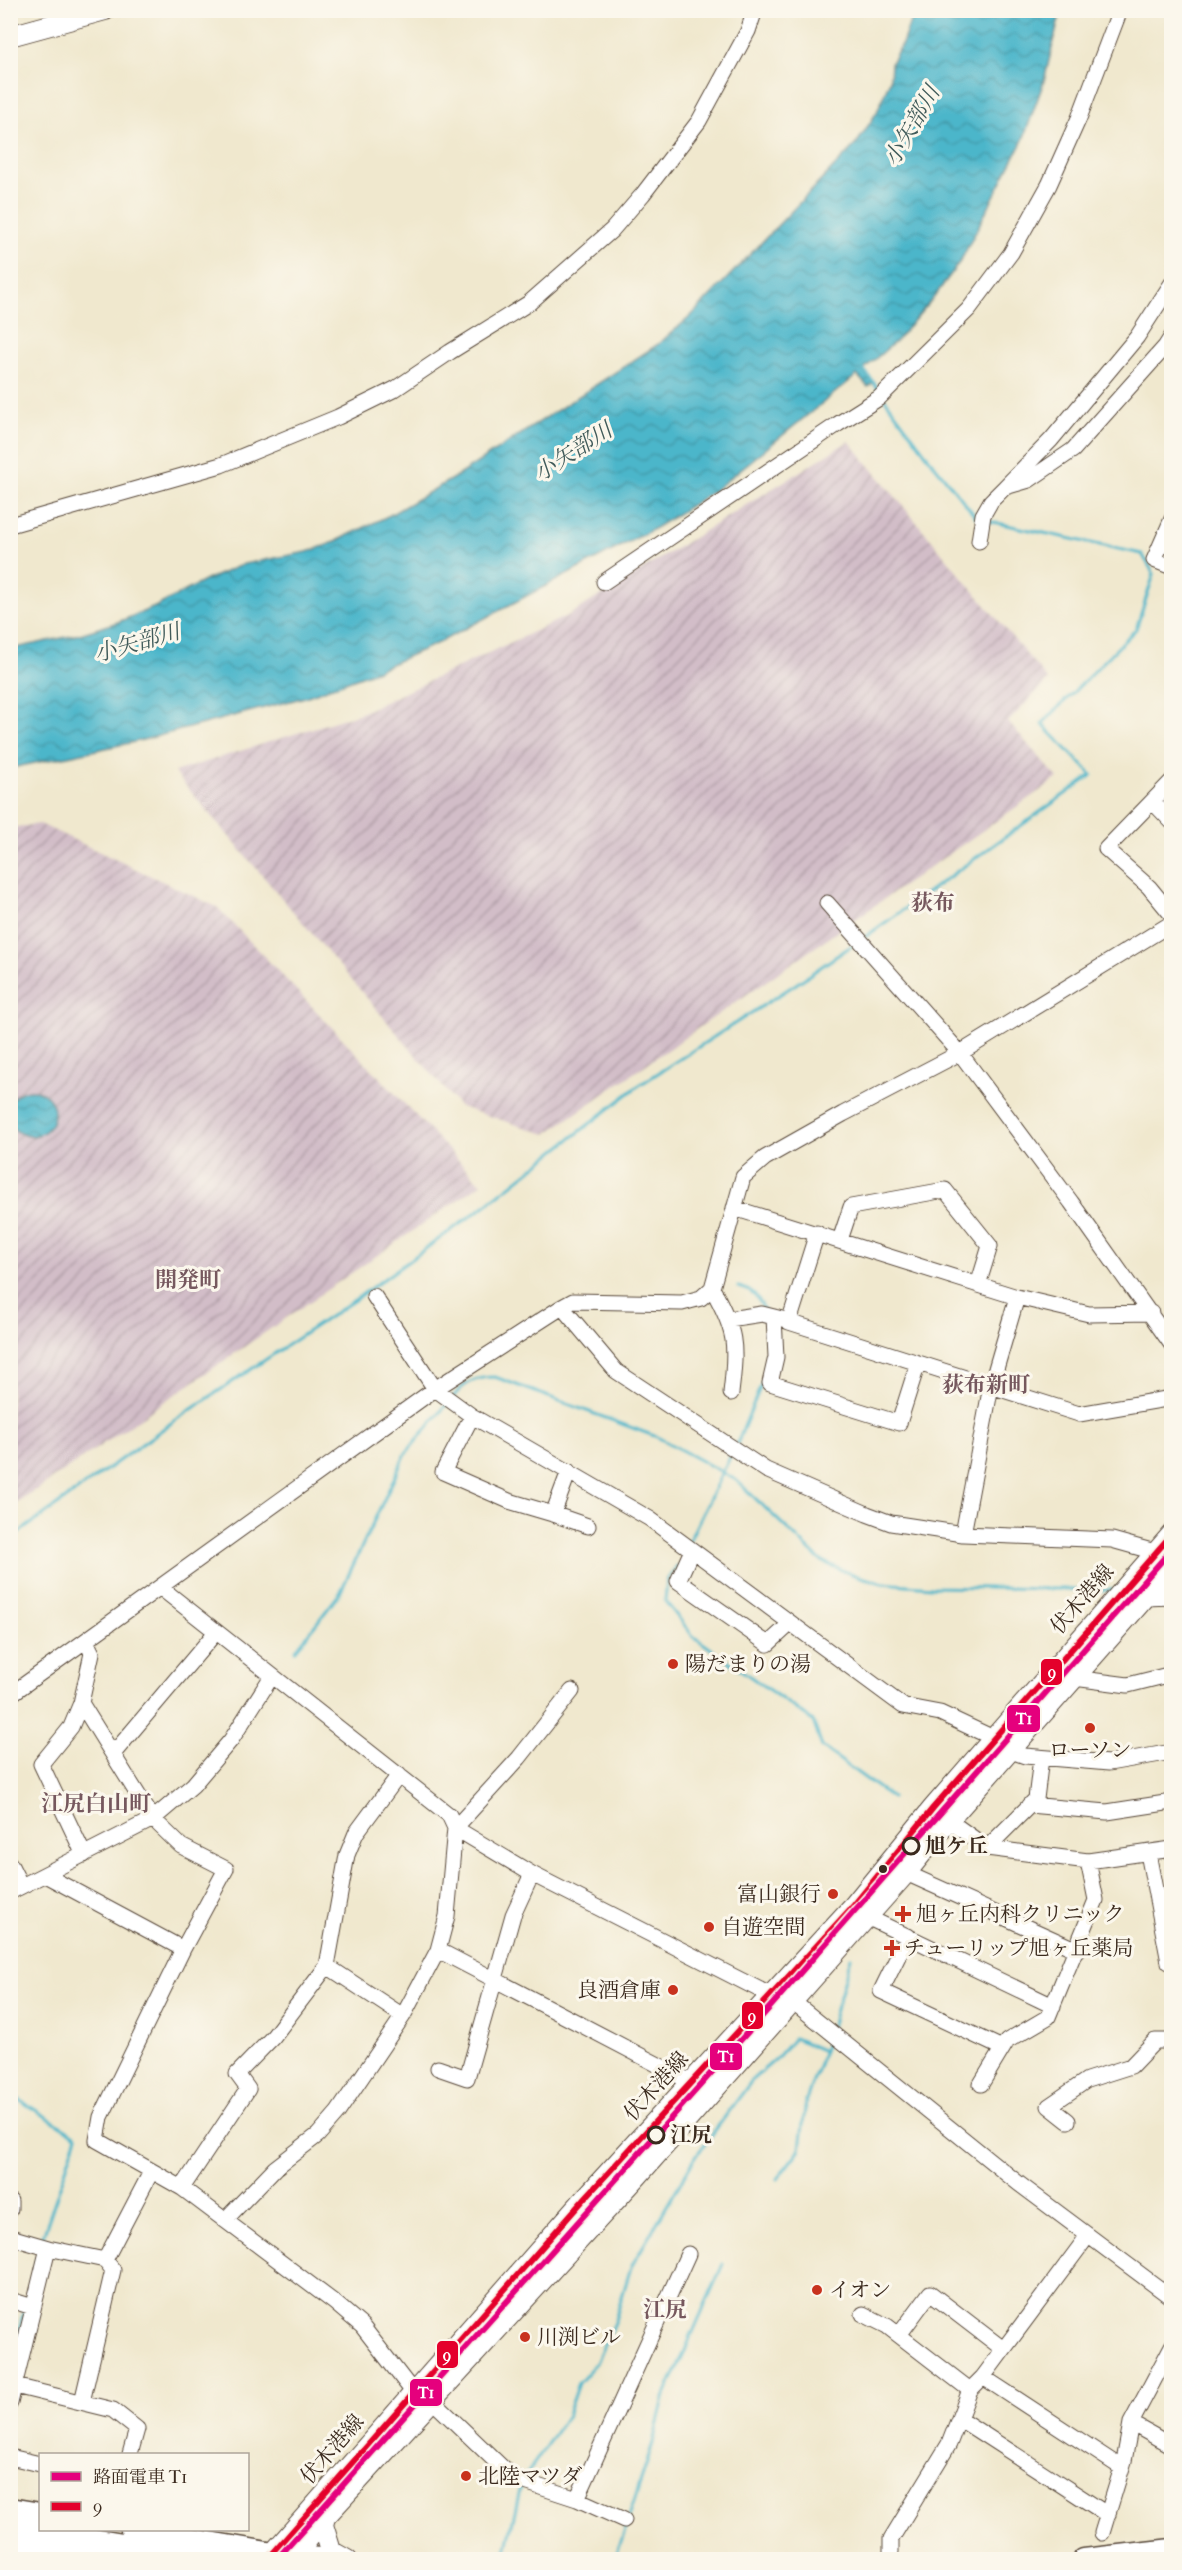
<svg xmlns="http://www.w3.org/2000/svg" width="1182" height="2570" font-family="'IM FELL French Canon','Noto Serif JP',serif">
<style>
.industrial{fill:url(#industrial-furrows)}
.water{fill:url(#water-waves);stroke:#447074;stroke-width:1.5}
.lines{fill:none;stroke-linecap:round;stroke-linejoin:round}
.stream{stroke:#4cb6ca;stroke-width:3}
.minor-casing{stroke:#564638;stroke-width:17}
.major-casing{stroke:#564638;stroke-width:22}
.highway-casing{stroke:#564638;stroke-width:25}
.minor{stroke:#fff;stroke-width:15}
.major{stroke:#fff;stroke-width:20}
.highway{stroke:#fff;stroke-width:22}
.tram{stroke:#3b2a1e;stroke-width:1.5}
.bus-1-casing{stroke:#fbf7ec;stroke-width:10}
.bus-1{stroke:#e4002b;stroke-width:6}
.tram-1-casing{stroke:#fbf7ec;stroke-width:10}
.tram-1{stroke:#e5007d;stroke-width:6}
.poi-dot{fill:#c8321e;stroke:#fbf7ec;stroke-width:2}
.stop-dot{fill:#fbf7ec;stroke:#3b2a1e;stroke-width:3}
.bus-dot{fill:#3b2a1e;stroke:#fbf7ec;stroke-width:2}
.labels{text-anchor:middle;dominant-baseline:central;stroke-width:6;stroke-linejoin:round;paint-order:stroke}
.street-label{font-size:21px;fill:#3b2a1e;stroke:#fbf7ec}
.poi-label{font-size:21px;fill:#3b2a1e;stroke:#fbf7ec;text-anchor:start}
.stop-label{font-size:21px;font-weight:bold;fill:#3b2a1e;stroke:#fbf7ec;text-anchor:start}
.water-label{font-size:22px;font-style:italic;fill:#415b5a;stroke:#fbf7ec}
.neighbourhood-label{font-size:22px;font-weight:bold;fill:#76585e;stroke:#fbf7ec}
.line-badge{stroke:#fbf7ec;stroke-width:2}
.badge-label{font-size:16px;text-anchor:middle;font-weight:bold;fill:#fff}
</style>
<defs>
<pattern id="industrial-furrows" width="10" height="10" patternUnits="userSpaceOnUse" patternTransform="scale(1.5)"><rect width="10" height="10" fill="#d2bdc8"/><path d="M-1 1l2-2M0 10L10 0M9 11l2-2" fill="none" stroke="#ac9aa2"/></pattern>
<pattern id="water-waves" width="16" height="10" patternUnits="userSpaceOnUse" patternTransform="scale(1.5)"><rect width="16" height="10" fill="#4cb6ca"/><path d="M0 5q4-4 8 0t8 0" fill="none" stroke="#4094a3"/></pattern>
</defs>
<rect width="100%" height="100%" fill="#fbf7ec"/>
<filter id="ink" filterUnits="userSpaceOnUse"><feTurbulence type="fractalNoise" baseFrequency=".0167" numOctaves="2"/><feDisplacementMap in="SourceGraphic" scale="12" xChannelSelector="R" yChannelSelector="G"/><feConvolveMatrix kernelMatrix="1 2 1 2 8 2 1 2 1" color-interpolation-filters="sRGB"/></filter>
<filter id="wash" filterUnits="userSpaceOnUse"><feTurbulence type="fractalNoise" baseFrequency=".008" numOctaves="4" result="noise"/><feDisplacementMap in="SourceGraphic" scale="24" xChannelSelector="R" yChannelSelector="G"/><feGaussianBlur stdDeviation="1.35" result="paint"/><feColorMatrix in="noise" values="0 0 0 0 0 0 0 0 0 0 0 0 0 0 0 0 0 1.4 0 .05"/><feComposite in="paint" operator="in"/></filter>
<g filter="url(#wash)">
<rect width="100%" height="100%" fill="#f0e8ce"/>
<path class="industrial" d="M 849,441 L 1048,680 L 1008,722 L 1058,778 L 546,1134 L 460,1107 L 174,772 L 361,713 L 571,614 Z
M 40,824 L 217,907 L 481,1184 L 11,1507 L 10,828 Z"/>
<path class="water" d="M 914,11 L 1061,11 L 1044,81 L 1023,140 L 961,260 L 935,296 L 899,338 L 863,370 L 873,383 L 868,387 L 857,375 L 715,490 L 657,527 L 440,642 L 375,671 L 305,697 L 139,741 L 11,768 L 11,649 L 80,634 L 118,622 L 155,607 L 208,579 L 244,564 L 307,552 L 330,544 L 390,515 L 457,476 L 657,345 L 690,317 L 857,143 L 877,112 L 890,80 L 891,63 L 902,44 Z
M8 1113a23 23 0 1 1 46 0a23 23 0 1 1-46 0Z"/>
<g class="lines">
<path class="stream" d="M 862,367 L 880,391
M 885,399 L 932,462 L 976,517
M 865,937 L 1092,775 L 1042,724 L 1136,629 L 1154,574 L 1142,554 L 988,521
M 738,1287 C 751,1289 759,1298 764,1310
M 453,1397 C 465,1382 476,1377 495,1377 L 657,1437 L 722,1472 L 736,1480 L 821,1561 L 851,1574 L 882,1583 L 932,1587 L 1113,1590
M 737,1444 L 764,1378
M 10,1539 L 174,1421 L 356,1299 L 482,1208 L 638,1086 L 796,984 L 857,942
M 689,1541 L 732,1453
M 677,1566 L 667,1580 L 665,1601 L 693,1636 L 813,1721 L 822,1747 L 892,1798
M 295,1651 L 340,1593 L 406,1453 L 447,1404
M 831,2027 L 851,1957
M 10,2094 L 77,2136 L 41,2242
M 777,2179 L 800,2149 L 806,2100 L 829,2037
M 27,2300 L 39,2252
M 10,2366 L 24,2310
M 525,2477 L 567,2415 L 578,2383 L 596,2363 L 615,2320 L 631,2267 L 696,2156 L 753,2079 L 777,2058 L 794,2038 L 824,2051
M 629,2517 L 653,2443 L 664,2398 L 723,2264
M 617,2554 L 627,2524
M 501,2558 L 506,2551 L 521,2486"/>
</g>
</g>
<g filter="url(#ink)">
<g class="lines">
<g class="minor-casing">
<path id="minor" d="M 1005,487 L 1051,440 L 1137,337 L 1172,283
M 1172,519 L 1154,560 L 1172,567
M 10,525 L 221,465 L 338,417 L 395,389 L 450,352 L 529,303 L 612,230 L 643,194 L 699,121 L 748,31 L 755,10
M 979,541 L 983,515 L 991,501 L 1005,487 L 1029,480 L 1073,450 L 1165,347 L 1172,336
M 604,582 L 838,424 L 879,398 L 969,309 L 1011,253 L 1049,185 L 1079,118 L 1120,10
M 1172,781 L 1106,849 L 1149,887 L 1172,915
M 1153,802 L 1172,822
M 827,903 L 960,1053 L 1071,1202 L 1172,1345
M 734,1208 L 1017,1297 L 1089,1314 L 1151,1313
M 817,1233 L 789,1322 L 1079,1414 L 1172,1398
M 840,1240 L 851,1207 L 945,1190 L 990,1246 L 978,1285
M 712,1288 C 736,1331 737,1344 731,1393
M 374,1296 L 435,1389 L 472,1416 L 650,1519 L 903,1706 L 940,1713 L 987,1735 L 1011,1751 L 1025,1756 L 1109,1763 L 1172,1752
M 562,1307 L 616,1371 L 766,1470 L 867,1514 L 891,1523 L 963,1534 L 1112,1540 L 1155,1552
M 774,1317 L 776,1357 L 770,1383 L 899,1423 L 918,1363
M 729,1319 L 762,1314 L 782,1319
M 472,1416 L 443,1472 L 509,1501 L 553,1514 L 569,1471
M 553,1514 L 588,1526
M 963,1534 L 991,1386 L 1017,1297
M 692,1550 L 678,1581 L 768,1644 L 791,1623
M 161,1588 L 449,1815 L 455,1828 L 447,1916 L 438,1950 L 403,2016 L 338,2112 L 318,2135 L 275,2168 L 225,2220
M 1145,1598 L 1172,1597
M 86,1641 L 92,1653 L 81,1703 L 153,1819 L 181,1846 L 226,1869 L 183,1949 L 101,2117 L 97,2140 L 182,2188 L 335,2303 L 362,2326 L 413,2392 L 438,2406 L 509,2474 L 519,2480 L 577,2499 L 624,2520
M 1074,1678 L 1128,1685 L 1172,1674
M 10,1695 L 435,1389 L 562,1307 L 573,1301 L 682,1303 L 701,1298 L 712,1288 L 743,1177 L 765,1158 L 843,1114 L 960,1053 L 1172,923
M 81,1703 L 71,1727 L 41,1764 L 84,1855
M 113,1754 L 216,1632
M 1029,1805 L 1107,1812 L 1172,1802
M 941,1815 L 987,1848 L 1088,1861 L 1172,1849
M 455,1828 L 532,1874 L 770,1995 L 791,2000 L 1018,2183 L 1172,2298
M 455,1828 L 519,1758 L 572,1691
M 987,1848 L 1036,1799 L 1041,1758
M 1148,1853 L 1169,1962 L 1172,1963
M 10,1864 L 21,1886
M 906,1873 L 1077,1950
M 45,1875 L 183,1949
M 10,1892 L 153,1819 L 193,1785 L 231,1740 L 272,1676
M 867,1917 L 1053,2006
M 908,1936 L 881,1991 L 1002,2048
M 438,1950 L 691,2082
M 327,1966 L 403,2016
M 438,2068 L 467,2078 L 513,1915 L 532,1874
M 981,2084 L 1007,2041 L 1048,2017 L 1096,1900 L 1088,1861
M 1068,2121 L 1049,2106 L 1087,2080 L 1131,2066 L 1155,2041 L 1172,2041
M 182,2188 L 248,2089 L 237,2074 L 273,2037 L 327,1966 L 347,1855 L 356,1833 L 399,1775
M 10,2201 L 10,2209
M 10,2237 L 48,2248
M 105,2260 L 151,2172
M 10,2300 L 33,2307
M 863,2314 L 887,2326 L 970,2390
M 899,2335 L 930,2293 L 1003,2349
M 983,2377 L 1122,2468
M 15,2386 L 113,2410 L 137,2429 L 130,2454
M 10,2403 L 48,2248 L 105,2260 L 113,2270 L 82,2402
M 960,2419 L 1108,2515
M 1131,2423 L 1172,2446
M 10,2457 L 40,2464
M 577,2499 L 688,2254
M 1102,2533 L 1124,2461 L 1131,2423 L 1172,2346
M 891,2552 L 891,2539 L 949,2444 L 970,2390 L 983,2377 L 1087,2237"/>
</g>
<g class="major-casing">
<path id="major" d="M 10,36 L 105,10
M 325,2517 L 323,2525 L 331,2551 L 347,2560
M 267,2560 L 586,2197 L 854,1905 L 933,1808 L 1172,1534
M 292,2560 L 325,2517 L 634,2180 L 906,1873 L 948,1821 L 1172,1567"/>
</g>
<g class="highway-casing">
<path id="highway" d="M 10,2509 L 40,2514
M 10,2526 L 211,2560
M 132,2530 L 285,2556 L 331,2560
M 10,2544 L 113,2560
M 1084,2560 L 1172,2550"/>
</g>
<use href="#minor" class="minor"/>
<use href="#major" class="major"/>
<use href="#highway" class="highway"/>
<path class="tram" d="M 276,2560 L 771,2006 L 1172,1549"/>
<g class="bus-1-casing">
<path id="bus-1" d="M 267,2560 L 586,2197 L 854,1905 L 933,1808 L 1172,1534"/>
</g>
<use href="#bus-1" class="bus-1"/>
<g class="tram-1-casing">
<path id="tram-1" d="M 276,2560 L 771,2006 L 1172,1549"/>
</g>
<use href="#tram-1" class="tram-1"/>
</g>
</g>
<g class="poi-dot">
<circle cx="673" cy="1664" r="6"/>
<circle cx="1090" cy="1728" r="6"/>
<circle cx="833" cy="1894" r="6"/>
<path d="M900 1905h6v6h6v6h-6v6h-6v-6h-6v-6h6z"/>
<circle cx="709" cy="1927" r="6"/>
<path d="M889 1939h6v6h6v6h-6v6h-6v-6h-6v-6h6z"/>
<circle cx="673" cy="1990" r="6"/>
<circle cx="817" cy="2290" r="6"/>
<circle cx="525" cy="2337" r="6"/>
<circle cx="466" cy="2476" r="6"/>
</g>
<g class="stop-dot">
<circle cx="911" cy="1846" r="8"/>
<circle cx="656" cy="2135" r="8"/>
</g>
<circle class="bus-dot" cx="883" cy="1869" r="5"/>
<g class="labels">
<g class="street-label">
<text transform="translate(1082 1599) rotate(-49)">伏木港線</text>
<text transform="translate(656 2086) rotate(-48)">伏木港線</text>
<text transform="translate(332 2449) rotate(-49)">伏木港線</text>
</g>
<g class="poi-label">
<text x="685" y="1664">陽だまりの湯</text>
<text x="1090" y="1750" text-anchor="middle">ローソン</text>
<text x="821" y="1894" text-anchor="end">富山銀行</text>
<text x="916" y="1914">旭ヶ丘内科クリニック</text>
<text x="721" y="1927">自遊空間</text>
<text x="904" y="1948">チューリップ旭ヶ丘薬局</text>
<text x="661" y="1990" text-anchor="end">良酒倉庫</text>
<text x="829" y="2290">イオン</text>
<text x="537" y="2337">川渕ビル</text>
<text x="478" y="2476">北陸マツダ</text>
</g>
<g class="stop-label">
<text x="925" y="1846">旭ケ丘</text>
<text x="670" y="2135">江尻</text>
</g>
<g class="water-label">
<text transform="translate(912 126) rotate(-60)">小矢部川</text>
<text transform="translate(573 452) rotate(-33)">小矢部川</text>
<text transform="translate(137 643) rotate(-16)">小矢部川</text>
</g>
<g class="neighbourhood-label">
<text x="933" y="903">荻布</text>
<text x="188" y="1280">開発町</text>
<text x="986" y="1385">荻布新町</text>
<text x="96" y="1804">江尻白山町</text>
<text x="665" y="2310">江尻</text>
</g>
</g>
<g class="line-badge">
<rect x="1040" y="1658" width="23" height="28" rx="6" fill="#e4002b"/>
<rect x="1006" y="1704" width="35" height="29" rx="6" fill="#e5007d"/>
<rect x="741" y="2001" width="23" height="29" rx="6" fill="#e4002b"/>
<rect x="709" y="2042" width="34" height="29" rx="6" fill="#e5007d"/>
<rect x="436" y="2340" width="23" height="29" rx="6" fill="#e4002b"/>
<rect x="409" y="2378" width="34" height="29" rx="6" fill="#e5007d"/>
</g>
<g class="badge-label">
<text x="1052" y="1678">9</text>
<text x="1024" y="1724">T1</text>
<text x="752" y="2022">9</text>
<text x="726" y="2062">T1</text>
<text x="447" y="2361">9</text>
<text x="426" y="2398">T1</text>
</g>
<rect width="1182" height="2570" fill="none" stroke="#fbf7ec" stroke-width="36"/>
<rect x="39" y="2453" width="210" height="78" fill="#fbf7ec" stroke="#aea59a" stroke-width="1.5"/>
<rect x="51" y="2472" width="30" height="9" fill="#e5007d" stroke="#aea59a" stroke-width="1.5"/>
<text x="93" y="2483" font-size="18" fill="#3b2a1e">路面電車 T1</text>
<rect x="51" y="2502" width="30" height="9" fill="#e4002b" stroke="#aea59a" stroke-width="1.5"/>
<text x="93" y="2513" font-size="18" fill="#3b2a1e">9</text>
</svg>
